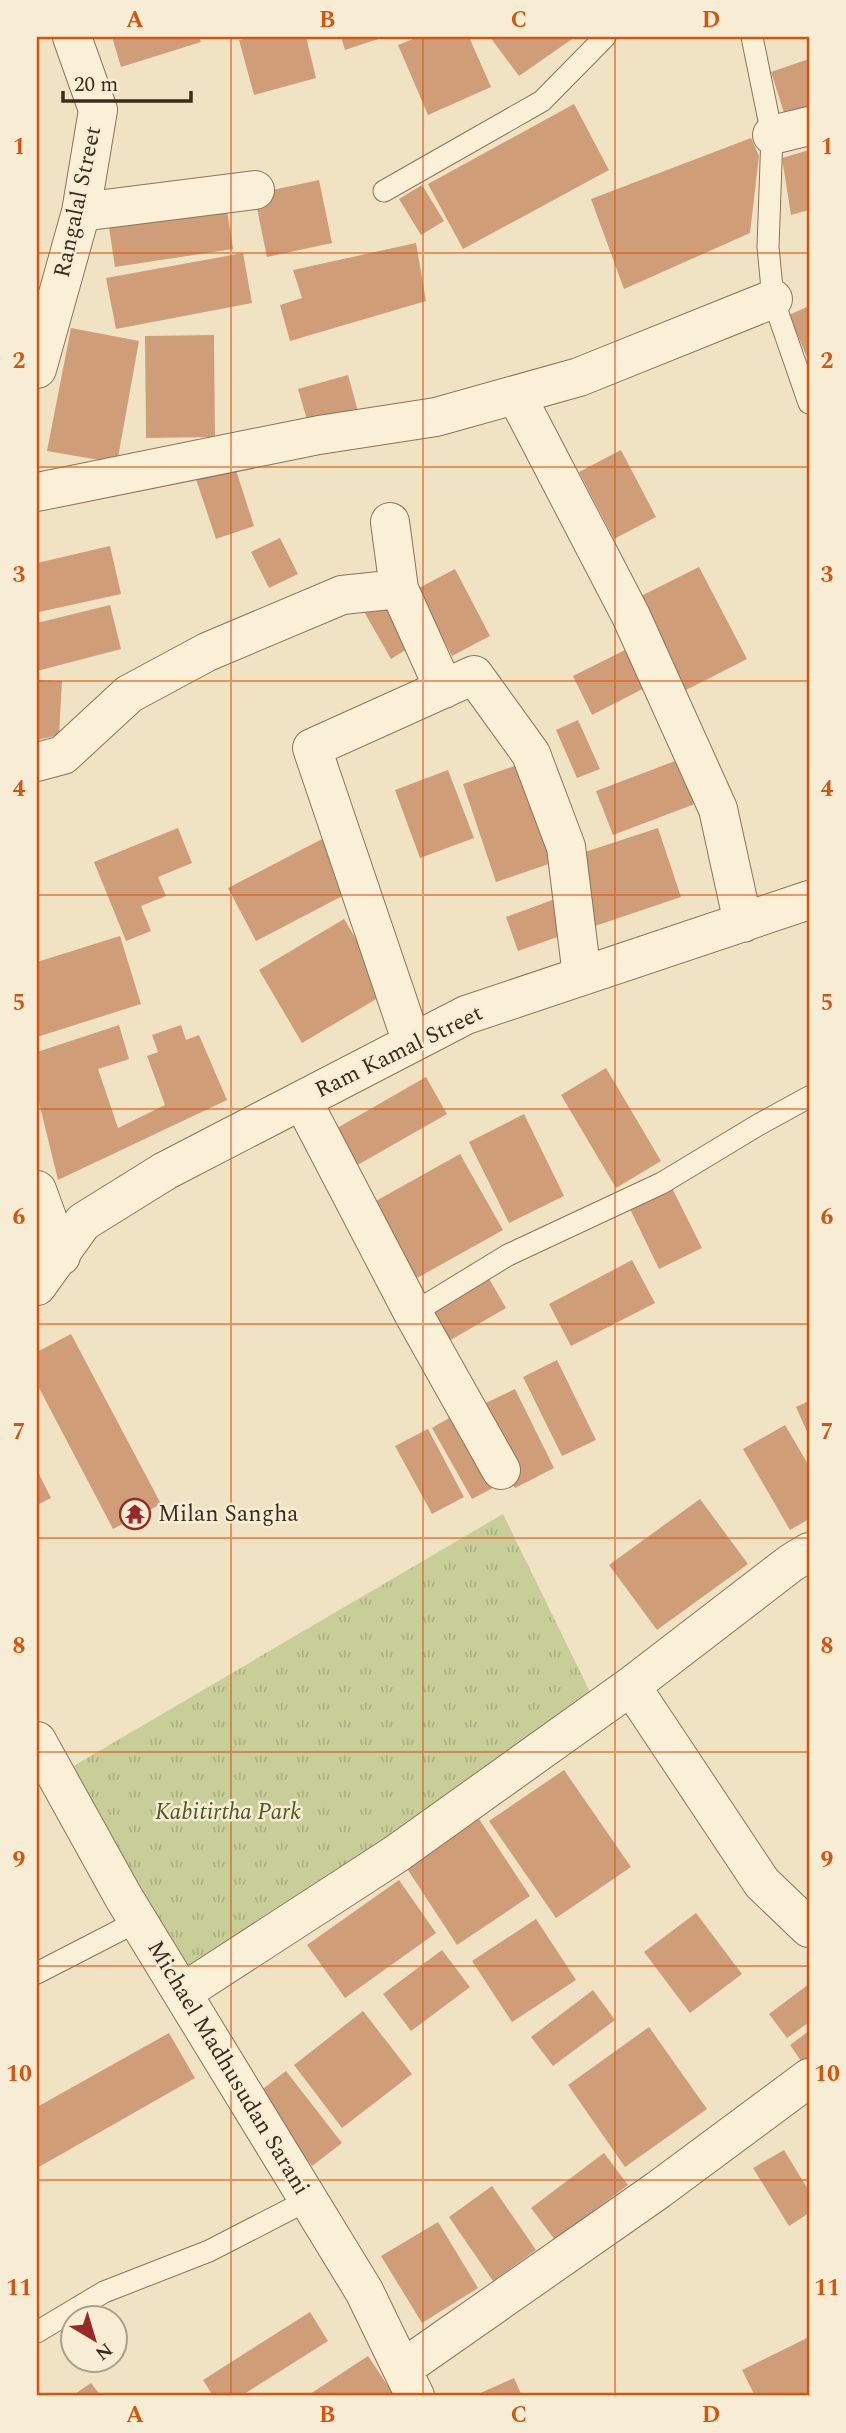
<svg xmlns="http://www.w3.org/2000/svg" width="846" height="2433" font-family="Spectral,serif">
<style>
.park{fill:url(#park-tufts)}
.building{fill:#cf9d78}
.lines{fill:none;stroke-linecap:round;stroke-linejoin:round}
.service-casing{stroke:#8b745a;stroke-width:23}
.minor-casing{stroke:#8b745a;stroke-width:40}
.service{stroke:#faf0d8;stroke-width:21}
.minor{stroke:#faf0d8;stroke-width:38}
.grid{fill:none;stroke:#d7540e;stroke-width:2;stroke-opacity:0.55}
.labels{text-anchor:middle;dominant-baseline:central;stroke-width:5;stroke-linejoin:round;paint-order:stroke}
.street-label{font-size:23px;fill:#3b2c1e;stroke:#f7edd4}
.poi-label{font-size:23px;fill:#3b2c1e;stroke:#f7edd4;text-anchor:start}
.park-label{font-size:23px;font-style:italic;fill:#4a5824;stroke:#f7edd4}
.neatline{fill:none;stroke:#d7540e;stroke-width:2.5}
.grid-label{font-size:23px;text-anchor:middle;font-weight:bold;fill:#d7540e}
</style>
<defs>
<pattern id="park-tufts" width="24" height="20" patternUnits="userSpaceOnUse" patternTransform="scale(1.75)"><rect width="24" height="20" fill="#c8ce97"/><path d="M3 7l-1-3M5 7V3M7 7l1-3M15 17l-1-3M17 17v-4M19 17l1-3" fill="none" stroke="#adb182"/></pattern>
</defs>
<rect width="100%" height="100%" fill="#f0e3c4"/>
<path class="park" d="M 503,1514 L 590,1692 L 187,1981 L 65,1771 Z"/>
<path class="building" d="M 112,37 L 199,37 L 201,42 L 121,67 Z
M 253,37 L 306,37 L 316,78 L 254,95 L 239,40 Z
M 341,37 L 384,37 L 345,50 Z
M 418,37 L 469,37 L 491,87 L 428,115 L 398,45 Z
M 490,37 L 575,37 L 519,76 Z
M 809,59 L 809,114 L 787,122 L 771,72 Z
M 574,104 L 609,170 L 463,249 L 428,184 Z
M 751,138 L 759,156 L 750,233 L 624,289 L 591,199 Z
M 809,150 L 809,210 L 791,215 L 782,158 Z
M 319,180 L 332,243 L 267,257 L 254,194 Z
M 422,185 L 444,221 L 421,235 L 399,199 Z
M 225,197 L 233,249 L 115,267 L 107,214 Z
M 416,243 L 426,301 L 290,341 L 280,305 L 302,298 L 293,270 Z
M 243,253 L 252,303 L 116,329 L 106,278 Z
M 809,306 L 809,362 L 789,315 Z
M 71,328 L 139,341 L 117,463 L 47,451 Z
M 214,335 L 215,437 L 146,438 L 145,336 Z
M 348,375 L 359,415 L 310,430 L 298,389 Z
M 621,450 L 656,517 L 614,539 L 579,472 Z
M 234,464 L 254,526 L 216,539 L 195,476 Z
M 280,538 L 298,574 L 269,588 L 251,552 Z
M 110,546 L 121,594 L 39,612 L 37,563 Z
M 699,567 L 747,659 L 676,695 L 629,602 Z
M 455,569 L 490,636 L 452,656 L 417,589 Z
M 392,592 L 420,641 L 391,659 L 363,610 Z
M 110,605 L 121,649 L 37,671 L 37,623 Z
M 639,643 L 658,681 L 592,715 L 573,676 Z
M 37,680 L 62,681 L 59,735 L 37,740 Z
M 578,720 L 600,769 L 577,778 L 556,730 Z
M 683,758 L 700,802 L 613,835 L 596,791 Z
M 526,762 L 560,860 L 496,882 L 463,784 Z
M 448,770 L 474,838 L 420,858 L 395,790 Z
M 178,828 L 192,863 L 158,877 L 166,896 L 141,906 L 151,931 L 126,941 L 94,862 Z
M 658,828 L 681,897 L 586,929 L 579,854 Z
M 324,838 L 352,891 L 256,941 L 228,888 Z
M 558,898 L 571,932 L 518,951 L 506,917 Z
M 344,919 L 388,992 L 302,1043 L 259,970 Z
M 120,936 L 141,1004 L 37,1037 L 37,962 Z
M 119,1025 L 129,1059 L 98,1069 L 118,1128 L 165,1105 L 147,1056 L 158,1052 L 152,1035 L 181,1025 L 186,1040 L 199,1035 L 227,1100 L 58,1180 L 37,1094 L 37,1052 Z
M 606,1068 L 661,1161 L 616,1188 L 561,1095 Z
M 426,1077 L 447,1114 L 354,1167 L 332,1131 Z
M 524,1114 L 564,1196 L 509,1223 L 469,1142 Z
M 460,1154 L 503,1230 L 417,1278 L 374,1202 Z
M 671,1186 L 702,1248 L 659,1269 L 629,1207 Z
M 632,1260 L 655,1303 L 571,1346 L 549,1304 Z
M 488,1277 L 506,1308 L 442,1345 L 424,1314 Z
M 71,1334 L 161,1504 L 113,1529 L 37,1384 L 37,1352 Z
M 557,1360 L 596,1440 L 562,1456 L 523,1377 Z
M 515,1389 L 554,1468 L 515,1488 L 475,1408 Z
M 809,1401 L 809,1436 L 796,1407 Z
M 461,1411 L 502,1483 L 472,1499 L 432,1428 Z
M 785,1425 L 809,1466 L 809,1519 L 790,1530 L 743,1449 Z
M 428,1429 L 464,1497 L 432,1514 L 395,1446 Z
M 37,1470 L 51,1498 L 37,1505 Z
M 700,1499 L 748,1564 L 657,1630 L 609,1565 Z
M 564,1770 L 631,1867 L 556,1918 L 489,1821 Z
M 479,1819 L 530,1896 L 457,1945 L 406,1867 Z
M 399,1880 L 436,1933 L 345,1998 L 307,1945 Z
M 696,1913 L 742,1974 L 690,2013 L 644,1952 Z
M 536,1919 L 576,1980 L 512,2022 L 472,1961 Z
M 442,1950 L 470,1987 L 411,2031 L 383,1994 Z
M 809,1984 L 809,2022 L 787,2038 L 769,2014 Z
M 593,1990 L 615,2020 L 553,2066 L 531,2037 Z
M 363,2011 L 412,2074 L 342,2128 L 294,2065 Z
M 649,2027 L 707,2109 L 625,2167 L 568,2085 Z
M 809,2031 L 809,2066 L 806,2068 L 790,2045 Z
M 169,2033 L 195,2078 L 37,2168 L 37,2107 Z
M 286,2071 L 342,2143 L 312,2166 L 256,2094 Z
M 784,2150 L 809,2191 L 809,2213 L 789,2226 L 753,2168 Z
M 604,2153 L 628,2185 L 555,2240 L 531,2208 Z
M 492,2186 L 536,2250 L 493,2281 L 449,2217 Z
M 438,2222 L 478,2288 L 422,2323 L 381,2256 Z
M 310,2312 L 328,2341 L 241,2396 L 213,2396 L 203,2380 Z
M 809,2337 L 809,2396 L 755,2396 L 742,2370 Z
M 368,2356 L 392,2392 L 385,2396 L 307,2396 Z
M 514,2378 L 522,2396 L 474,2396 Z
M 91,2383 L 101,2396 L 72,2396 Z"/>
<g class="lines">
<g class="service-casing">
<path id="service" d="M 752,37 L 772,135 L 768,247 L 773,299 L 809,403
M 384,191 L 542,101 L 605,37
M 413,1313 L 508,1255 L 662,1183 L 758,1125 L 809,1097
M 37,1973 L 138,1921
M 37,2332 L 104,2292 L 209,2251 L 308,2200"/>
</g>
<g class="minor-casing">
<path id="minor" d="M 772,135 L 809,126
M 81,212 L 255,190
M 37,369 L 81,212 L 98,110 L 72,37
M 516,395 L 631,616 L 718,809 L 743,923
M 37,492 L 319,435 L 436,417 L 579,377 L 773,299
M 390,522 L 399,589 L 444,689
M 37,762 L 63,755 L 129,694 L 207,652 L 342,595 L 399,589
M 412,1043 L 312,748 L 474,675 L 531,754 L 566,847 L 582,976
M 302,1100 L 413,1313 L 501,1470
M 37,1190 L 61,1256
M 37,1286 L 83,1222 L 165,1171 L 466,1015 L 809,900
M 631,1686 L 762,1883 L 809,1928
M 37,1741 L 124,1898 L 364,2291 L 415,2396
M 182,1993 L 396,1854 L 631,1686 L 791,1563 L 809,1552
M 402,2369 L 658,2190 L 809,2078"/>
</g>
<use href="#service" class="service"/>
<use href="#minor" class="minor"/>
</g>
<path class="grid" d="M 231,37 L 231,2396M 423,37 L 423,2396M 615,37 L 615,2396M 37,253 L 809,253M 37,467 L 809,467M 37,681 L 809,681M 37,895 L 809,895M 37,1109 L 809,1109M 37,1324 L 809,1324M 37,1538 L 809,1538M 37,1752 L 809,1752M 37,1966 L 809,1966M 37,2180 L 809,2180"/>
<defs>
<g id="temple-ring" transform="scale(1.575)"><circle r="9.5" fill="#f7edd4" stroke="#9c2727" stroke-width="1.5"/><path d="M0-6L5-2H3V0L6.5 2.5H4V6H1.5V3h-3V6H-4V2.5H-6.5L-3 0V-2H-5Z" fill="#9c2727"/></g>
</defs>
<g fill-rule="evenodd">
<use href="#temple-ring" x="135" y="1514"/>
</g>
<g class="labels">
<g class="street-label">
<text transform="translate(78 202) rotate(-78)">Rangalal Street</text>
<text transform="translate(399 1052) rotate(-26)">Ram Kamal Street</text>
<text transform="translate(228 2068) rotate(59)">Michael Madhusudan Sarani</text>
</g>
<g class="poi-label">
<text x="158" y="1514">Milan Sangha</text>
</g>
<g class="park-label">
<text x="228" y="1812">Kabitirtha Park</text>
</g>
</g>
<rect width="846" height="2433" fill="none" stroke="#f7edd4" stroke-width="77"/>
<g transform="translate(94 2339) rotate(142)"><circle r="33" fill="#f7edd4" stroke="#aca08b" stroke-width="2"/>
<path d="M0-5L12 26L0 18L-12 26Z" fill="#9c2727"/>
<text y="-10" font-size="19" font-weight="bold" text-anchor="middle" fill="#3b2c1e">N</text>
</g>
<path d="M63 91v10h128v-10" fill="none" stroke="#3b2c1e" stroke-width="3.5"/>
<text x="74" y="91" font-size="21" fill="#3b2c1e" stroke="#f7edd4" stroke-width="5" paint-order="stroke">20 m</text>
<rect x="38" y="38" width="770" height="2356" class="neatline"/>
<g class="grid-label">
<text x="135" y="27">A</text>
<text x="327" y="27">B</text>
<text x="519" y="27">C</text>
<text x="711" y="27">D</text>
<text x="19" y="154">1</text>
<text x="827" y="154">1</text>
<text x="19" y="368">2</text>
<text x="827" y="368">2</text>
<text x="19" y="582">3</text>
<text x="827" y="582">3</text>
<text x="19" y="796">4</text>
<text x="827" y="796">4</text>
<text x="19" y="1010">5</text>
<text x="827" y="1010">5</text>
<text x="19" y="1224">6</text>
<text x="827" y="1224">6</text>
<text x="19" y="1439">7</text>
<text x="827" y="1439">7</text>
<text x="19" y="1653">8</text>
<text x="827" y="1653">8</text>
<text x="19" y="1867">9</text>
<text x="827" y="1867">9</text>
<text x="19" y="2081">10</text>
<text x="827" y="2081">10</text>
<text x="19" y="2295">11</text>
<text x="827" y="2295">11</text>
<text x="135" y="2422">A</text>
<text x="327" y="2422">B</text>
<text x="519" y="2422">C</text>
<text x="711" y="2422">D</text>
</g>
</svg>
